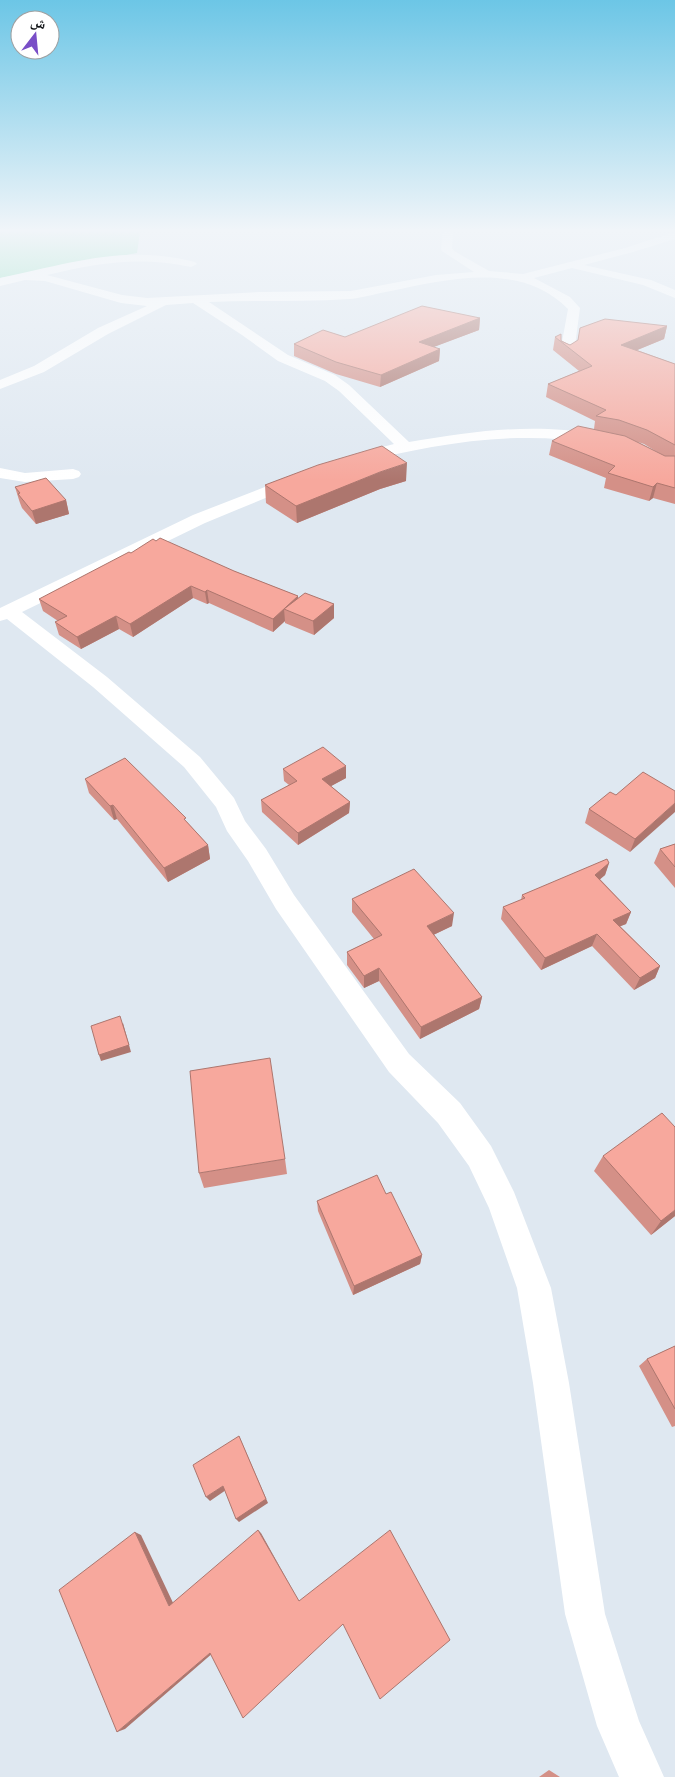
<svg xmlns="http://www.w3.org/2000/svg" width="675" height="1777" font-family="Ubuntu,'Noto Naskh Arabic',sans-serif">
<style>
.green{fill:#7dddb3}
.lines{fill:none;stroke-linecap:round;stroke-linejoin:round}
.minor{fill:#fff;fill-rule:evenodd}
.wall{fill:#d49087;fill-rule:evenodd}
.shaded-wall{fill:#ad766e}
.building{fill:#f7a89d;stroke:#ad766e}
</style>
<rect width="100%" height="100%" fill="#dfe8f1"/>
<path class="green" d="M 0,231 L 152,231 L 140,232 L 137,253 L 0,278 Z"/>
<g class="lines">
<path class="minor" d="M 443,231 L 453,231 L 452,248 L 454,251 L 489,271 L 523,274 L 625,248 L 675,232 L 675,239 L 633,252 L 584,265 L 651,280 L 675,290 L 675,298 L 643,285 L 572,268 L 534,278 L 570,297 L 580,308 L 574,353 L 567,357 L 560,353 L 568,309 C 521,261 448,279 391,291 C 377,293 363,298 350,299 C 303,302 256,300 209,302 L 288,355 L 335,375 L 349,385 L 409,442 C 477,431 529,423 598,434 L 603,436 L 606,439 L 603,442 L 598,444 C 515,429 435,444 354,464 L 348,462 L 346,459 L 348,456 L 394,444 L 339,391 L 325,381 L 278,361 L 242,335 L 193,303 L 166,305 L 108,334 L 44,372 L 0,389 L 0,380 L 34,366 L 98,328 L 147,306 L 121,303 L 45,281 L 25,280 L 0,286 L 0,278 C 69,264 124,244 195,262 L 197,264 L 191,267 C 139,256 98,263 47,275 L 122,295 L 147,298 L 260,292 L 351,291 L 436,275 L 474,272 L 442,251 L 441,249 Z
M 0,468 L 25,473 L 73,469 L 79,471 L 81,474 L 79,477 L 73,479 L 25,482 L 0,478 Z
M 298,474 L 304,476 L 306,479 L 304,482 L 205,523 L 22,612 L 107,677 L 200,757 L 234,798 L 245,821 L 266,849 L 294,895 L 409,1054 L 460,1103 L 491,1146 L 514,1192 L 551,1288 L 569,1383 L 605,1614 L 639,1721 L 664,1777 L 619,1777 L 597,1726 L 565,1614 L 533,1383 L 517,1288 L 489,1208 L 469,1166 L 438,1123 L 389,1072 L 276,909 L 248,861 L 227,831 L 216,807 L 184,767 L 93,687 L 7,619 L 0,621 L 0,608 L 193,515 Z"/>
</g>
<path class="wall" d="M 480,318 L 479,330 L 433,347 L 440,349 L 439,361 L 380,387 L 336,374 L 294,356 L 294,344 Z
M 667,326 L 664,339 L 637,350 L 675,364 L 675,504 L 653,498 L 649,501 L 604,488 L 606,478 L 549,455 L 552,441 L 594,429 L 595,421 L 546,397 L 548,384 L 579,371 L 553,350 L 555,337 L 570,345 L 578,341 L 580,328 ZM 638,442 L 644,444 L 657,452 Z
M 406,481 L 380,489 L 297,523 L 266,503 L 265,485 Z
M 15,487 L 66,500 L 69,514 L 36,524 L 22,508 L 20,503 L 19,500 Z
M 234,571 L 298,596 L 298,598 L 334,604 L 334,618 L 314,635 L 285,623 L 285,621 L 273,632 L 209,603 L 207,604 L 193,598 L 133,637 L 119,629 L 81,649 L 59,635 L 55,622 L 58,621 L 43,611 L 39,599 Z
M 283,769 L 346,778 L 331,786 L 350,802 L 349,813 L 298,845 L 262,812 L 261,800 L 289,785 L 284,781 Z
M 85,779 L 187,822 L 208,845 L 210,859 L 168,882 L 117,819 L 114,820 L 89,793 Z
M 675,791 L 630,852 L 585,823 L 589,809 L 616,795 Z
M 675,844 L 675,888 L 654,863 L 660,849 Z
M 609,863 L 605,875 L 600,879 L 631,912 L 626,924 L 620,926 L 660,966 L 655,978 L 634,990 L 592,946 L 541,970 L 501,919 L 503,907 L 521,900 L 522,895 Z
M 352,899 L 452,926 L 433,935 L 482,997 L 479,1009 L 420,1039 L 379,981 L 364,988 L 347,965 L 347,952 L 374,939 L 352,912 Z
M 603,1156 L 675,1216 L 651,1235 L 594,1171 Z
M 285,1159 L 287,1174 L 204,1188 L 199,1173 Z
M 317,1201 L 422,1255 L 420,1264 L 353,1295 L 318,1211 Z
M 675,1346 L 675,1426 L 672,1427 L 639,1366 L 647,1359 Z
M 549,1770 L 560,1777 L 539,1777 Z"/>
<path class="shaded-wall" d="M 480,318 L 479,330 L 418,353 L 419,342 Z
M 667,326 L 664,339 L 618,358 L 621,345 Z
M 440,349 L 439,361 L 380,387 L 381,375 Z
M 407,463 L 406,481 L 380,489 L 297,523 L 296,506 L 380,472 Z
M 657,483 L 653,498 L 649,501 L 653,487 Z
M 66,500 L 69,514 L 36,524 L 32,511 Z
M 191,586 L 193,598 L 133,637 L 130,624 Z
M 207,590 L 209,603 L 207,604 L 205,592 Z
M 298,596 L 298,609 L 284,609 L 285,621 L 273,632 L 273,619 Z
M 334,604 L 334,618 L 314,635 L 313,621 Z
M 116,616 L 119,629 L 81,649 L 77,637 Z
M 346,766 L 346,778 L 322,791 L 322,779 Z
M 350,802 L 349,813 L 298,845 L 298,833 Z
M 675,803 L 675,812 L 630,852 L 635,839 Z
M 113,805 L 117,819 L 114,820 L 110,806 Z
M 208,845 L 210,859 L 168,882 L 164,868 Z
M 609,863 L 605,875 L 591,887 L 595,875 Z
M 631,912 L 626,924 L 609,931 L 613,920 Z
M 454,913 L 452,926 L 425,939 L 427,926 Z
M 597,934 L 592,946 L 541,970 L 545,958 Z
M 660,966 L 655,978 L 634,990 L 640,978 Z
M 379,968 L 379,981 L 364,988 L 364,976 Z
M 482,997 L 479,1009 L 420,1039 L 421,1027 Z
M 123,1023 L 131,1052 L 101,1061 L 99,1055 Z
M 675,1210 L 675,1216 L 651,1235 L 661,1221 Z
M 422,1255 L 420,1264 L 353,1295 L 354,1286 Z
M 239,1436 L 268,1503 L 239,1522 L 236,1519 Z
M 223,1486 L 226,1490 L 210,1501 L 206,1497 Z
M 258,1530 L 261,1533 L 300,1603 L 299,1601 Z
M 135,1532 L 141,1535 L 175,1607 L 169,1606 Z
M 214,1652 L 125,1729 L 117,1732 L 210,1653 Z"/>
<path class="building" d="M 422,306 L 480,318 L 419,342 L 440,349 L 381,375 L 336,362 L 294,344 L 323,330 L 345,337 Z
M 605,319 L 667,326 L 621,345 L 675,364 L 675,445 L 647,430 L 619,420 L 596,416 L 606,410 L 548,384 L 592,366 L 555,337 L 561,334 L 561,341 L 570,345 L 578,340 L 580,328 Z
M 578,426 L 625,436 L 665,456 L 675,456 L 675,488 L 657,483 L 653,487 L 608,473 L 615,466 L 552,441 Z
M 382,446 L 407,463 L 380,472 L 296,506 L 265,485 L 318,465 Z
M 46,478 L 66,500 L 32,511 L 18,494 L 20,493 L 15,487 Z
M 160,538 L 234,571 L 298,596 L 273,619 L 207,590 L 205,592 L 191,586 L 130,624 L 116,616 L 77,637 L 55,622 L 67,616 L 39,599 L 129,552 L 131,553 L 153,539 L 156,541 Z
M 305,593 L 334,604 L 313,621 L 284,609 Z
M 323,747 L 346,766 L 322,779 L 350,802 L 298,833 L 261,800 L 297,781 L 283,769 Z
M 125,758 L 186,818 L 184,819 L 208,845 L 164,868 L 113,805 L 110,806 L 85,779 Z
M 643,772 L 675,791 L 675,803 L 635,839 L 589,809 L 610,792 L 616,795 Z
M 675,844 L 675,867 L 660,849 Z
M 607,859 L 609,863 L 595,875 L 631,912 L 613,920 L 660,966 L 640,978 L 597,934 L 545,958 L 503,907 L 525,898 L 522,895 Z
M 414,869 L 454,913 L 427,926 L 482,997 L 421,1027 L 379,968 L 364,976 L 347,952 L 382,935 L 352,899 Z
M 120,1016 L 129,1045 L 99,1055 L 91,1026 Z
M 270,1058 L 285,1159 L 199,1173 L 190,1071 Z
M 662,1113 L 675,1127 L 675,1210 L 661,1221 L 603,1156 Z
M 377,1175 L 386,1194 L 391,1192 L 422,1255 L 354,1286 L 317,1201 Z
M 675,1346 L 675,1409 L 647,1359 Z
M 239,1436 L 266,1499 L 236,1519 L 223,1486 L 206,1497 L 193,1465 Z
M 258,1530 L 299,1601 L 390,1530 L 450,1640 L 380,1699 L 343,1624 L 243,1718 L 210,1653 L 117,1732 L 59,1590 L 135,1532 L 169,1606 Z"/>
<linearGradient id="sky" x2="0" y2="1"><stop stop-color="#6cc6e6"/><stop offset="0.48" stop-color="#f1f5f9"/><stop offset="1" stop-color="#f1f5f9" stop-opacity="0"/></linearGradient>
<rect width="675" height="480" fill="url(#sky)"/>
<g transform="translate(35 35) rotate(16)"><circle r="24" fill="#ffffff" stroke="#9fa0a1"/>
<path d="M0-4L9 19L0 12L-9 19Z" fill="#794ec7"/>
<text y="-8" font-size="14" font-weight="bold" text-anchor="middle" fill="#0e1114">ش</text>
</g>
</svg>
